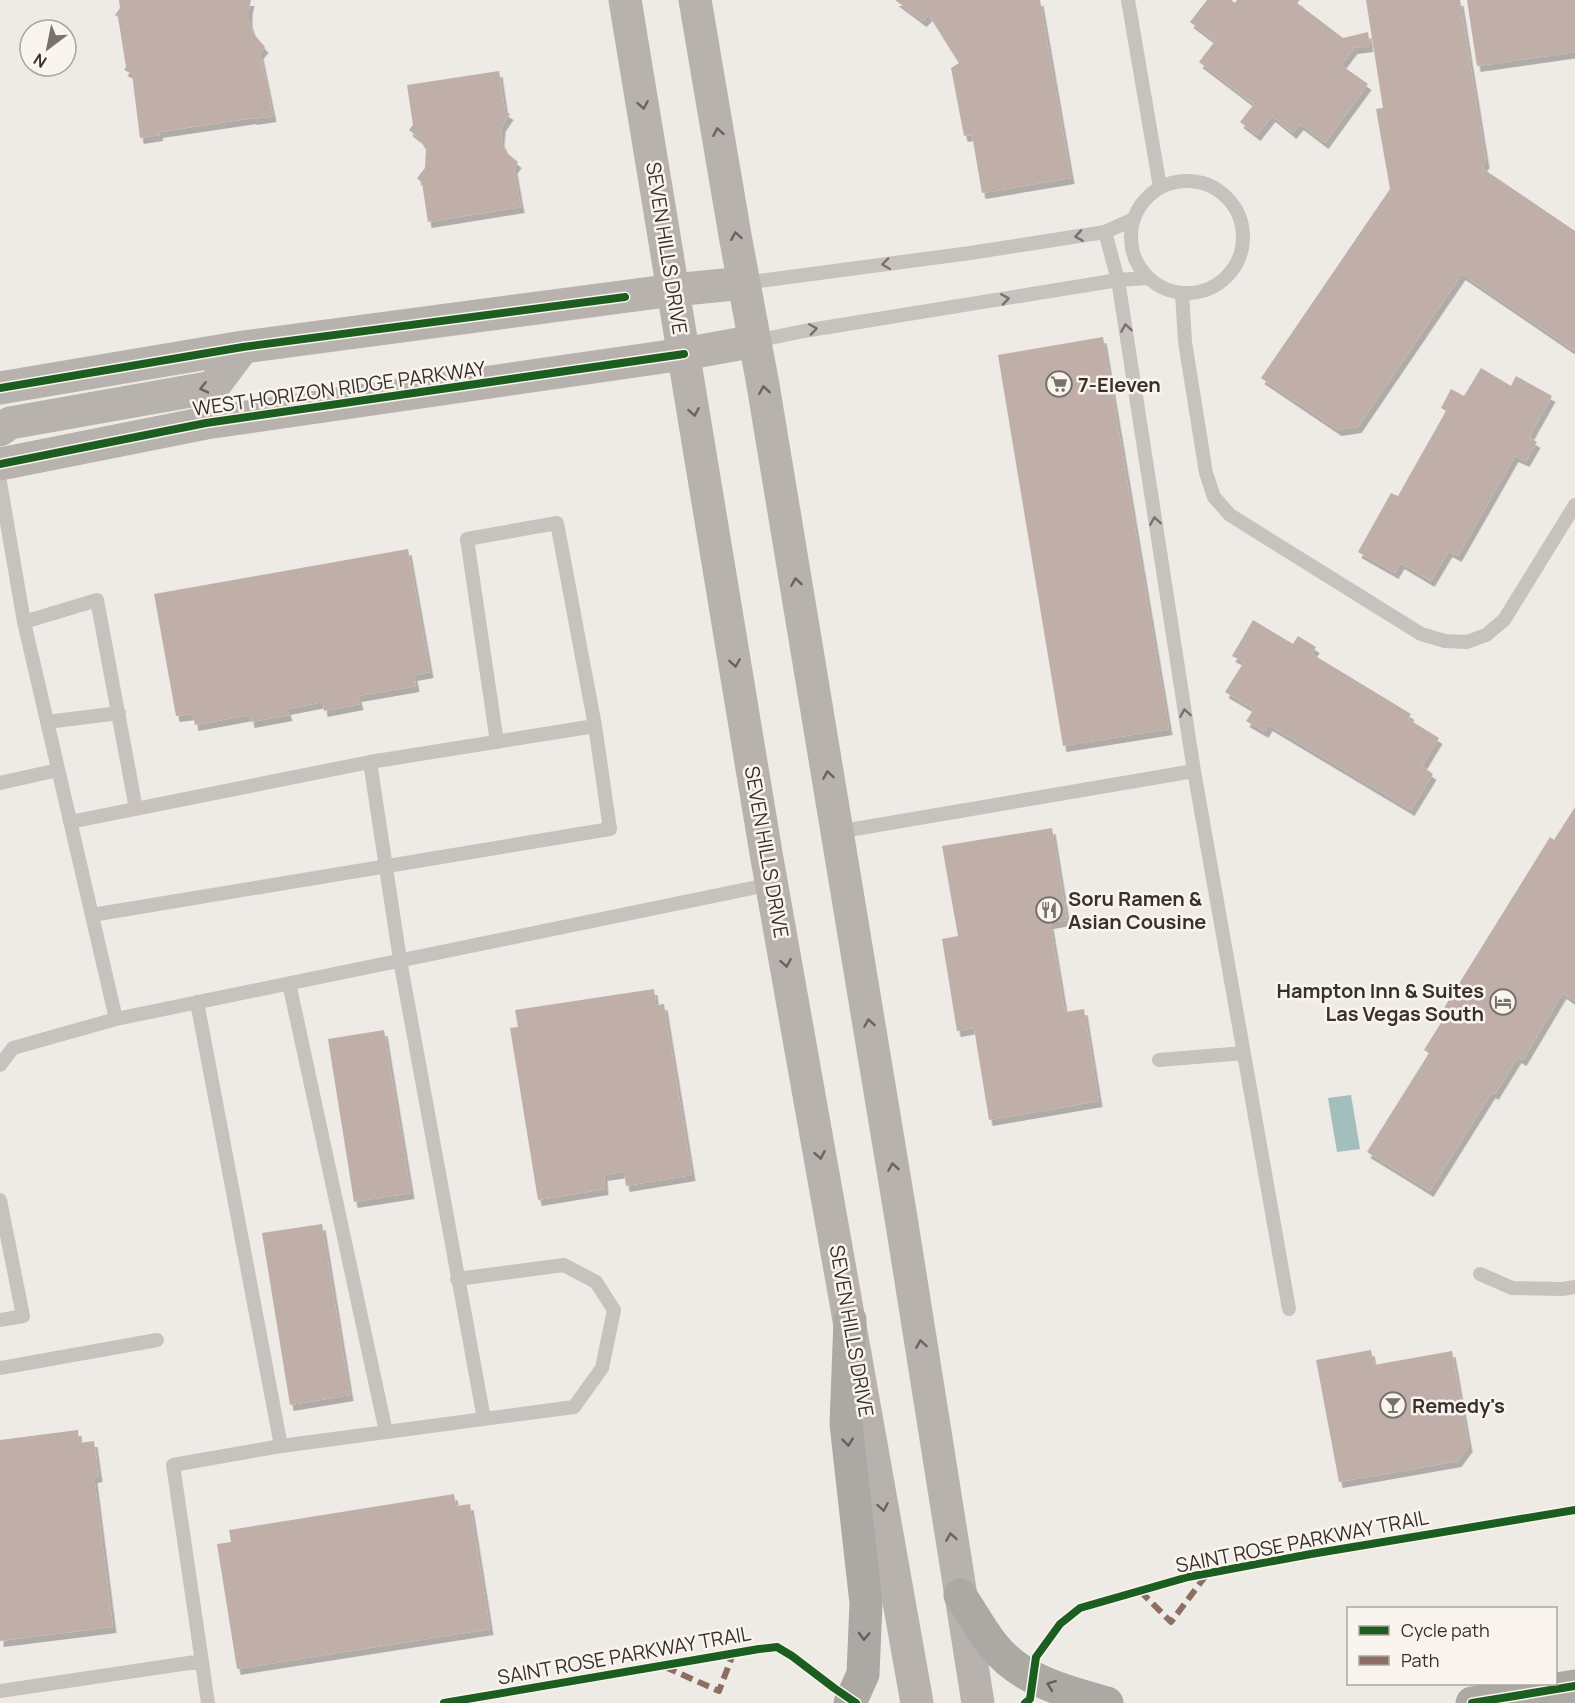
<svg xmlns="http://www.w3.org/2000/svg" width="1575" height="1703" font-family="Manrope,sans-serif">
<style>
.water{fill:#a2bfbe}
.building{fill:#c0afa8;filter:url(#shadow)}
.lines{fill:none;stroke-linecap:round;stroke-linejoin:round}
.service{stroke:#c7c2be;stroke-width:14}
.secondary{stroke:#b8b2ae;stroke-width:33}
.trunk{stroke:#aca8a4;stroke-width:33}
.quiet{stroke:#8d6e63;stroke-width:6;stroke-dasharray:12 6;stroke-linecap:butt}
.cycleway-casing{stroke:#f9f4ee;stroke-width:11}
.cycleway{stroke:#1b5e20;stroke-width:8}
.oneway{stroke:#6c6360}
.oneway2{stroke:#79716e}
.oneway3{stroke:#675f5c}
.labels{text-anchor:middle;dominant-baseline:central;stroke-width:5;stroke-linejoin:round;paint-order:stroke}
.street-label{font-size:20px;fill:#392f2c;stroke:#f9f4ee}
.poi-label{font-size:20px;font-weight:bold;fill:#392f2c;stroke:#f9f4ee;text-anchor:start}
</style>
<defs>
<filter id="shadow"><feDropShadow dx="3.5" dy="6" stdDeviation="0" flood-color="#0004"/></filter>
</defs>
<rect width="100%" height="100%" fill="#eeeae5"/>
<path class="water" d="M 1351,1095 L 1360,1149 L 1337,1152 L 1328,1098 Z"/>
<path class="building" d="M 119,0 L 251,0 L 249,9 L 249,21 L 253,33 L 265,47 L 260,53 L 273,116 L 253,119 L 253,118 L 159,132 L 160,135 L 140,138 L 132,74 L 124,70 L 126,67 L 118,17 L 115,15 L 120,8 Z
M 895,0 L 1040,0 L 1071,178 L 982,193 L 972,135 L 964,136 L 951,68 L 959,63 L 929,15 L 923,21 Z
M 1207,0 L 1231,0 L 1235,3 L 1237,0 L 1300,0 L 1297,3 L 1343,38 L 1368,32 L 1370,46 L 1354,48 L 1341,65 L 1368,84 L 1325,143 L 1300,124 L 1293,133 L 1272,116 L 1257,135 L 1240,122 L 1254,104 L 1199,62 L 1215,41 L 1190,22 Z
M 1366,0 L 1460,0 L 1486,162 L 1482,168 L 1575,231 L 1575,351 L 1462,274 L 1358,427 L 1338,430 L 1261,378 L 1390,189 L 1376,109 L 1383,108 Z
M 1467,0 L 1575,0 L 1575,52 L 1477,66 Z
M 499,71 L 505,111 L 510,114 L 502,126 L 501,140 L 507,153 L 518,162 L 514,168 L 521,207 L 428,222 L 422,183 L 417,178 L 425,168 L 426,149 L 419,138 L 409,130 L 413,125 L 407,85 Z
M 1103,337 L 1169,729 L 1063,746 L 998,355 Z
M 1481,368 L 1511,386 L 1516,376 L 1552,396 L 1529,437 L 1537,442 L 1526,461 L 1515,456 L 1458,556 L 1449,551 L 1431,581 L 1401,563 L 1395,573 L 1358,552 L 1391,493 L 1398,496 L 1446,411 L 1441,408 L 1451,389 L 1464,396 Z
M 408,549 L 430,672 L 414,675 L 416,686 L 358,696 L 360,704 L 324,711 L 323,702 L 287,709 L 289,715 L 251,722 L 250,715 L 195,725 L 193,714 L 176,716 L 154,594 Z
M 1253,620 L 1293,644 L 1298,636 L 1316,647 L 1312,654 L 1411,714 L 1408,719 L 1439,738 L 1422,766 L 1433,774 L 1411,810 L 1269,725 L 1265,732 L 1246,721 L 1254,709 L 1225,692 L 1244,662 L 1232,656 Z
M 1575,807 L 1575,1001 L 1563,993 L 1523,1060 L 1518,1057 L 1495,1094 L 1492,1092 L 1430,1191 L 1367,1152 L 1429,1053 L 1424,1050 L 1447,1013 L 1442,1011 L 1550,837 L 1554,840 Z
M 1052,828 L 1067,920 L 1050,923 L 1065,1012 L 1084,1009 L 1099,1101 L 989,1120 L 974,1028 L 957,1031 L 942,939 L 958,936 L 942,846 Z
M 654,989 L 656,1005 L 664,1004 L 692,1175 L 626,1186 L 624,1172 L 604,1175 L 605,1189 L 538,1200 L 510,1028 L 518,1027 L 515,1010 Z
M 384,1030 L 411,1193 L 354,1202 L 328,1039 Z
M 322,1224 L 350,1395 L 290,1405 L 262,1233 Z
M 1371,1350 L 1374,1365 L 1452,1351 L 1469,1446 L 1458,1461 L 1339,1482 L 1316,1360 Z
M 78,1430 L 79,1443 L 94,1441 L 99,1476 L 94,1477 L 113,1627 L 0,1641 L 0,1440 Z
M 454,1494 L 456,1506 L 470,1504 L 490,1629 L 237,1669 L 217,1544 L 231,1542 L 229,1530 Z"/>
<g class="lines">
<path class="service" d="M 1128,0 L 1160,187
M1131 237a56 56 0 1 1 112 0a56 56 0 1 1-112 0Z
M 1105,232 L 1118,280 L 1194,771 L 1289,1309
M 744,283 L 970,253 L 1105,232 L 1134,219
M 1182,293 L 1185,342 L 1206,473 L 1214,497 L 1230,515 L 1421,634 L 1445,641 L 1467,642 L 1486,635 L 1504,620 L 1575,505
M 755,341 L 804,331 L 1118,280 L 1148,278
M 0,482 L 24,622 L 116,1019
M 24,622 L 97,600 L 136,809
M 47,722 L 119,713
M 497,742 L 467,539 L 557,523 L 595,726
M 0,783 L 58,770
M 70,822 L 370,762 L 400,960 L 484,1419
M 837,832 L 1194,771
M 92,915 L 610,829 L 595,726 L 370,762
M 289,983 L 386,1432
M 197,1002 L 281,1446
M 1159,1060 L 1244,1053
M 0,1065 L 13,1048 L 116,1019 L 772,884
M 0,1200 L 23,1316 L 0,1320
M 1480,1274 L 1512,1288 L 1562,1289 L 1575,1287
M 0,1368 L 157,1340
M 0,1691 L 202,1661
M 208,1703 L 173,1465 L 281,1446 L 574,1407 L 602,1368 L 614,1310 L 596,1282 L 564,1265 L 457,1279"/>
<path class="secondary" d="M 625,0 L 766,853 L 917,1703
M 695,0 L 736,241 L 763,385 L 902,1224 L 978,1703
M 0,388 L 243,347 L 674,290 L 744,283
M 0,430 L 10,423 L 213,387 L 243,347
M 0,464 L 206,423 L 684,354 L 755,341"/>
<path class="trunk" d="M 960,1595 C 971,1611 981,1630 993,1645 C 1020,1680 1066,1692 1107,1703
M 850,1703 L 863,1674 L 866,1603 L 846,1424 L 850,1320
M 1472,1703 L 1575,1686"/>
<path class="quiet" d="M 1140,1591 L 1171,1622 L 1207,1574
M 665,1667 L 719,1691 L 733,1654"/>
<g class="cycleway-casing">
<path id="cycleway" d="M 0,388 L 243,347 L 625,297
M 0,464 L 206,423 L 684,354
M 444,1703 L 759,1649 L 777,1647 L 792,1656 L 834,1688 L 856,1703
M 1025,1703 L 1030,1699 L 1036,1657 L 1060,1624 L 1080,1608 L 1188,1577 L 1311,1554 L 1575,1510
M 1472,1703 L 1575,1686"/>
</g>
<use href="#cycleway" class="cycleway"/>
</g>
<defs><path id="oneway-chevron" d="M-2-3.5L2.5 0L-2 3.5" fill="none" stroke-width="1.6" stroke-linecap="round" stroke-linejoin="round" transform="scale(1.5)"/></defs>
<g class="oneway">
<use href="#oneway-chevron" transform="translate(643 105) rotate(80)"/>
<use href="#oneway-chevron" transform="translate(718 132) rotate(-100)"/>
<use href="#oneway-chevron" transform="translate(736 236) rotate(-100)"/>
<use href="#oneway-chevron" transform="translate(204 388) rotate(167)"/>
<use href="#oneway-chevron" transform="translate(764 390) rotate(-99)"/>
<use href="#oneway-chevron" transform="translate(694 412) rotate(80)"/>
<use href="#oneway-chevron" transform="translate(796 582) rotate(-99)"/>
<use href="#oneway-chevron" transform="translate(735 663) rotate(81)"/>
<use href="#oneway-chevron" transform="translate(828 775) rotate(-99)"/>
<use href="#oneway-chevron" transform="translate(786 963) rotate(80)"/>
<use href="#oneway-chevron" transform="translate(869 1023) rotate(-99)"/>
<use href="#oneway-chevron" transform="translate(820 1155) rotate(80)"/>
<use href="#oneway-chevron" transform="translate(893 1167) rotate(-99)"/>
<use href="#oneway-chevron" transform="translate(921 1344) rotate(-99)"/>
<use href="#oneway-chevron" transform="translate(883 1507) rotate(80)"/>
<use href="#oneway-chevron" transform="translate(951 1537) rotate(-99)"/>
</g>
<g class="oneway2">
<use href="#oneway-chevron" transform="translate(1079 236) rotate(171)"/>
<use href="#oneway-chevron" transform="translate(886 264) rotate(172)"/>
<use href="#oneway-chevron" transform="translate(1005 299) rotate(-9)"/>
<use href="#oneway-chevron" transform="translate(1126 328) rotate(-99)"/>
<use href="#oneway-chevron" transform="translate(813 329) rotate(-9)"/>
<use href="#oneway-chevron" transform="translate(1155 521) rotate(-99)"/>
<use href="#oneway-chevron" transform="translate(1185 713) rotate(-99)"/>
</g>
<g class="oneway3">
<use href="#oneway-chevron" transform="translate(848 1442) rotate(84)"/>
<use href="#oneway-chevron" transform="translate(864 1636) rotate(92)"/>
<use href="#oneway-chevron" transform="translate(1051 1685) rotate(-160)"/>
</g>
<defs>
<g id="supermarket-ring" transform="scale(1.35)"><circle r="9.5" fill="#f9f4ee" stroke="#78706d" stroke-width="1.5"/><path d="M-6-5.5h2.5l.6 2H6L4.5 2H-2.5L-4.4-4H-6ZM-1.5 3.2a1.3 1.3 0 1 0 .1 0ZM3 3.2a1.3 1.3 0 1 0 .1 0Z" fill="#78706d"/></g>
<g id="restaurant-ring" transform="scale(1.35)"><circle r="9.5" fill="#f9f4ee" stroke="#78706d" stroke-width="1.5"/><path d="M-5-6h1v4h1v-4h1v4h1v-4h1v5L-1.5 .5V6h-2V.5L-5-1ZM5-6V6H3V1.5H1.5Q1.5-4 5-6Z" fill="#78706d"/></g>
<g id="hotel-ring" transform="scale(1.35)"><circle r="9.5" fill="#f9f4ee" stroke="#78706d" stroke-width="1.5"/><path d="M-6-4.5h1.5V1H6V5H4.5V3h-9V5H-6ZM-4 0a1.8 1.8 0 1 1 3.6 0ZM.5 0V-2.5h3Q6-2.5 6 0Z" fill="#78706d"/></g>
<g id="bar-ring" transform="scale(1.35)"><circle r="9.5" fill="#f9f4ee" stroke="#78706d" stroke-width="1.5"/><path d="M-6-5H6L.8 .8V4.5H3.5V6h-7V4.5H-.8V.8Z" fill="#78706d"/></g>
</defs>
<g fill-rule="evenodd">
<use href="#supermarket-ring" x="1059" y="384"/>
<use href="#restaurant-ring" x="1049" y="910"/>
<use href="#hotel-ring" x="1503" y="1002"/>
<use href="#bar-ring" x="1393" y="1405"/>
</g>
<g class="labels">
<g class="street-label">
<text transform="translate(667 248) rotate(81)">SEVEN HILLS DRIVE</text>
<text transform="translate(339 388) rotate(-8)">WEST HORIZON RIDGE PARKWAY</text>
<text transform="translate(767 852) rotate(80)">SEVEN HILLS DRIVE</text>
<text transform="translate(852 1331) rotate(80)">SEVEN HILLS DRIVE</text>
<text transform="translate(1302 1541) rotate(-11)">SAINT ROSE PARKWAY TRAIL</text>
<text transform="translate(624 1655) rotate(-10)">SAINT ROSE PARKWAY TRAIL</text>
</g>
<g class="poi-label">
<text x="1078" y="384">7-Eleven</text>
<text x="1068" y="898">Soru Ramen &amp;<tspan x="1068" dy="23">Asian Cousine</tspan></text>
<text x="1484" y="990" text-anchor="end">Hampton Inn &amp; Suites<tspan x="1484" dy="23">Las Vegas South</tspan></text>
<text x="1412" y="1405">Remedy's</text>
</g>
</g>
<rect x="1347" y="1607" width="210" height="78" fill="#f9f4ee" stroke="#aca5a0" stroke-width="1.5"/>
<rect x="1359" y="1626" width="30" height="9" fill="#1b5e20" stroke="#aca5a0" stroke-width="1.5"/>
<text x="1401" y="1637" font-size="18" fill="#392f2c">Cycle path</text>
<rect x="1359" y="1656" width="30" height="9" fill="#8d6e63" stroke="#aca5a0" stroke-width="1.5"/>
<text x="1401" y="1667" font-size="18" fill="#392f2c">Path</text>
<g transform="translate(48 48) rotate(212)"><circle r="28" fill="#f9f4ee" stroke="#aca5a0" stroke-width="1.5"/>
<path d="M0-4.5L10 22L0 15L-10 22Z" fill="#78706d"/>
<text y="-9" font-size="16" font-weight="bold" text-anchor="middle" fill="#392f2c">N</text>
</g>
</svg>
